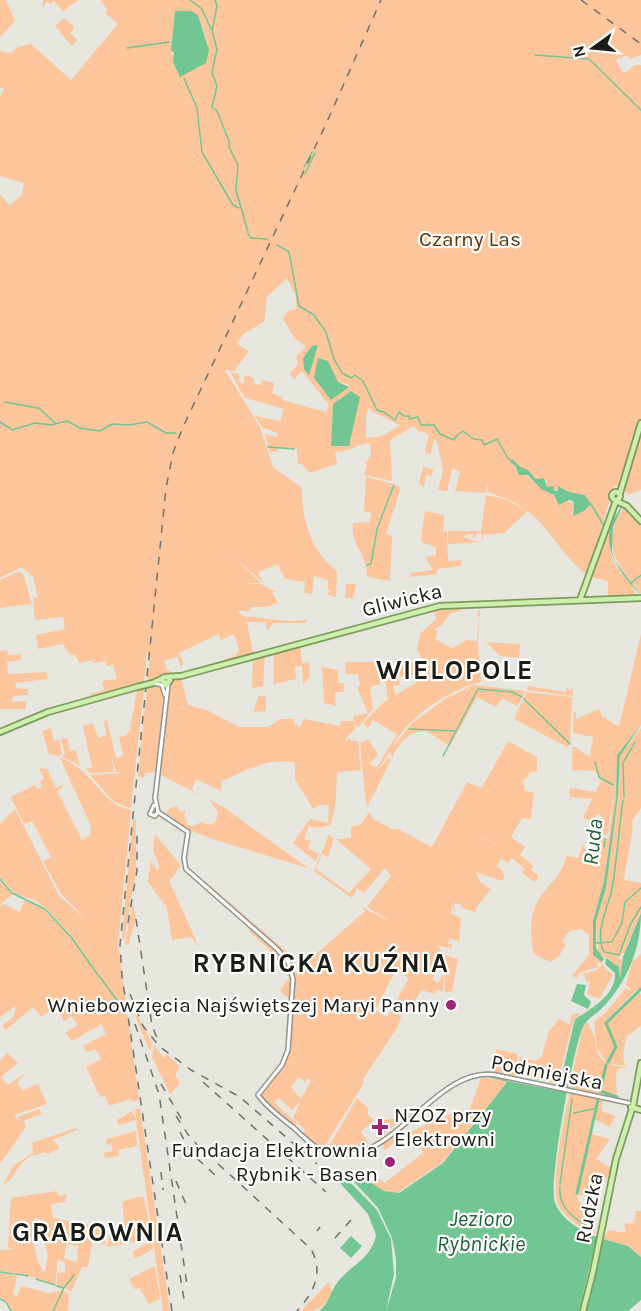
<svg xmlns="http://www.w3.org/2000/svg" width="641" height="1311" font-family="Karla,sans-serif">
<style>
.green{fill:#fdc59b;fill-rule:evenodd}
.water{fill:#72c693}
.pier{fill:#e6e6df}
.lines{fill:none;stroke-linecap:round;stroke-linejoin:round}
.stream{stroke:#72c693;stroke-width:1.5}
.canal{stroke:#72c693;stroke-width:3}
.minor-casing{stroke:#93938c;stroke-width:6}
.major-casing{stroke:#7a9c59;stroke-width:8}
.minor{stroke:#fff;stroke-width:3}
.major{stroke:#ceeeb0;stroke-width:4.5}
.rail{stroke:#71716c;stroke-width:1.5;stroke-dasharray:8 8;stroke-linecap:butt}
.major-bridge-casing{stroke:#7a9c59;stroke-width:8;stroke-linecap:butt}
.major-bridge{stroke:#ceeeb0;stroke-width:4.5}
.poi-dot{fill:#a02378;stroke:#fffffe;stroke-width:2}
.labels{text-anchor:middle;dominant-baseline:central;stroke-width:4.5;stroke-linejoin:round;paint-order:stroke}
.park-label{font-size:21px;fill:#623408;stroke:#fffffe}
.street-label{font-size:21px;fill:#1b1b18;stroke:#fffffe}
.poi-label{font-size:21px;fill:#1b1b18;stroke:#fffffe;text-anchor:end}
.water-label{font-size:22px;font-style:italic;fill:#215e3c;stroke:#fffffe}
.district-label{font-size:27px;font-weight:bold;letter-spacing:1.5px;fill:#1b1b18;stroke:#fffffe}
</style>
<rect width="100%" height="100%" fill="#e6e6df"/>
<path class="green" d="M 0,0 L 6,0 L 15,21 L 0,37 Z
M 43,0 L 79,0 L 63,11 L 54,1 L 50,4 L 47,1 L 43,8 Z
M 101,0 L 641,0 L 641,55 L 631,59 L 626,55 L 616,60 L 623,73 L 630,70 L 634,65 L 641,65 L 641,490 L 628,495 L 625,491 L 622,499 L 621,488 L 625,491 L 624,487 L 614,486 L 587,575 C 544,539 549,511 487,492 L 489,482 L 485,493 L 455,491 L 460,472 L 452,468 L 447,491 L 438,490 L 443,471 L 437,441 L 434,439 L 430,455 L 425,452 L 429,435 L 422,431 L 420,433 L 414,426 L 390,440 L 392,481 L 364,475 L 367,464 L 365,464 L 371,455 L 370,443 C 359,442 352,452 335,452 L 337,464 L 310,473 L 302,464 L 298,464 L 297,449 L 278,448 L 278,451 L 270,452 L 265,434 L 277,437 L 278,433 L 263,428 L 255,416 L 280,421 L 284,409 L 245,398 L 230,372 L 239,374 L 239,382 L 245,383 L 244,375 L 254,378 L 254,384 L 261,385 L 263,380 L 274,383 L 272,393 L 282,397 L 282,400 L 326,412 L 329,405 L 302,371 L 294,379 L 289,374 L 298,364 L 296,357 L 306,346 L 295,339 L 283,318 L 287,312 L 296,309 L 296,296 L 287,278 L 267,297 L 264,322 L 243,334 L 237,344 L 249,351 L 234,371 L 225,370 L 260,427 L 273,467 L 302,488 C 301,519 312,553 337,571 L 336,597 L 327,595 L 331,590 L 328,590 L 328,580 L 314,576 L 312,594 L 304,593 L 305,582 L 285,579 L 278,564 L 258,572 L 263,583 L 227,551 L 261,583 L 240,584 L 261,584 L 276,592 L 272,592 L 278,603 L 267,607 L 250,607 L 250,611 L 238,611 L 242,616 L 289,621 L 307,620 L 306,623 L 273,623 L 267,631 L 266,622 L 247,622 L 253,654 L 226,661 L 225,659 L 235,656 L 239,651 L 234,634 L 221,640 L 218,634 L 179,653 L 183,661 L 181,669 L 178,657 L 165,660 L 166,669 L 176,675 L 165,675 L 147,682 L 150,655 L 147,652 L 144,683 L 134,685 L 137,674 L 133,686 L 91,697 L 90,694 L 104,690 L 102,681 L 117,679 L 113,665 L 106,666 L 106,661 L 93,663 L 93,660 L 79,663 L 75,654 L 70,655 L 63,644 L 38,649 L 36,635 L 65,629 L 63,617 L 35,620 L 33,598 L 38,597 L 33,577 L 22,567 L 0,578 L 0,195 L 10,205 L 22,195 L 24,183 L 0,176 L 0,97 L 4,88 L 0,88 L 0,51 L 11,53 L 18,47 L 31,44 L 71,80 L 118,24 L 105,13 L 107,10 ZM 175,11 L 198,15 L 208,44 L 200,67 L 178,73 L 171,50 ZM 334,374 L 338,382 L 347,384 L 349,387 L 314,378 ZM 333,404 L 352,439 L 331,446 ZM 369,407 L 373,412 L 400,425 L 383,436 L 366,438 L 366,416 ZM 516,465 L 536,479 L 546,480 L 547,487 L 558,491 L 558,486 L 569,492 L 585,495 L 589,505 L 584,511 L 572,514 L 574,502 L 556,500 L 554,495 C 540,488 532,476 517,472 Z
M 64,18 L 75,27 L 70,33 L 77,40 L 72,46 L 55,26 Z
M 423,467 L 433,469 L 432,476 L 426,475 L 424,487 L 419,484 Z
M 366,477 L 394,484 L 376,529 L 371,564 L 377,530 L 395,485 L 401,487 L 386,534 L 392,536 L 390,581 L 367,577 C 368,556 350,544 353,523 L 370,522 L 371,513 L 364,512 Z
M 486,495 L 504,499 L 528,511 L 504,533 L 483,535 L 483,541 L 481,533 L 477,533 L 474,539 L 472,538 L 474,534 L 468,534 L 463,537 L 475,541 L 477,537 L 476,541 L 480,542 L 448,544 L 448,531 L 481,531 Z
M 624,507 L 641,526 L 641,594 C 617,564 599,545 624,507 Z
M 425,511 L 444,515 L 443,530 L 438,536 L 443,531 L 447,532 L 448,561 L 461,560 L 462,566 L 437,569 L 437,574 L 410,577 L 411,573 L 433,570 L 425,557 L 436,555 L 436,547 L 421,542 Z
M 607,528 L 611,532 C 605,572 630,571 636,596 L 608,595 L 608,581 L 591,577 Z
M 20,571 L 23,574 L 32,604 L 0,608 L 0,580 Z
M 346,584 L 356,584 L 353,598 L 345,598 Z
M 477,606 L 461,608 L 461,611 L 451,613 L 441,626 L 434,629 L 438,631 L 435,639 L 452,648 L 467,640 L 477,641 L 479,617 L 477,616 L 480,606 L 478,644 L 481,682 C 449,690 407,716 393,747 L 412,723 L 445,699 L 474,685 L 526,691 L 517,706 L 502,698 L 496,707 L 477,697 L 450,746 L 426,731 C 408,731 399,743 392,758 L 390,752 L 374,774 L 388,758 L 391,760 L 367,807 L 364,786 L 367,783 L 364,784 L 360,744 L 368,739 L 378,755 L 369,764 L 377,767 L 397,734 L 373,720 L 368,728 L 363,723 L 384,702 L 416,683 L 410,665 L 424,662 L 417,650 L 420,634 L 436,619 L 434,610 Z
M 641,634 L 641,725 L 617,755 L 616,799 L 604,881 L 593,921 L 593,946 L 605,968 L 613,975 L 599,999 L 587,994 L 590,982 L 585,980 L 585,975 L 581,974 L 597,970 L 603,964 L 597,962 L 598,967 L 579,973 L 577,978 L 572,976 L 589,955 L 589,935 L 581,929 L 570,931 L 562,941 L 566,945 L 559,956 L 550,962 L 534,954 C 530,935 527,912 544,892 C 554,880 563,872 566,856 L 578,858 L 583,844 L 586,851 L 593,850 L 595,840 L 609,838 L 615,779 L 608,834 L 601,835 L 603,820 L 601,815 L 597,814 L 594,822 L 583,818 L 592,799 L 570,797 L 569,803 L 570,788 L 596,792 L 601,781 L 595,771 L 572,770 L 573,736 L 573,746 L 590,757 L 593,737 L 573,733 L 574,713 L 576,712 L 576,719 L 599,709 L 602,716 L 619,727 Z
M 486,642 L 520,644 L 519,658 L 500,656 Z
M 300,646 L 302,663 L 309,662 L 310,677 L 303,684 L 302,666 L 295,667 L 296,679 L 266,686 L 274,684 L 274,652 Z
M 7,650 L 8,655 L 21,654 L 21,660 L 7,662 L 8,674 L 46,672 L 48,679 L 15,683 L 16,688 L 28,689 L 28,695 L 13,696 L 12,702 L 26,701 L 26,709 L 0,709 L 0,651 Z
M 265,654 L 263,686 L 252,688 L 253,660 L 243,661 Z
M 396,659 L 412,669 L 413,675 L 398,677 L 400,685 L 393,686 L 396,695 L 388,699 L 385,678 L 392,676 L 391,667 L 396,665 Z
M 345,662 L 377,662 L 380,684 L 370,687 L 373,709 L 358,727 L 354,723 L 355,729 L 345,739 L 343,735 L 346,741 L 350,738 L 351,741 L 358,741 L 361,770 L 337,772 C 336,790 337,808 330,825 L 316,828 L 309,826 L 304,839 L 311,841 L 308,848 L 319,854 L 316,861 L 293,843 L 310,819 L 328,823 L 329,805 L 320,805 L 313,809 L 295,779 L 295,763 C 268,756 242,773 222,781 L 221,791 L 196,779 L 192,790 L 225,808 L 308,868 L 209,838 L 187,829 L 165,816 L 169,809 L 177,806 L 180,812 L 186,810 L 184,816 L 188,825 L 194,826 L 201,822 L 211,825 L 216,821 L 218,812 L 210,800 L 159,774 L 169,687 L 173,680 L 181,678 L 188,705 L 207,710 L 239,727 L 268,727 L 281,719 L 294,719 L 295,724 L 300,727 L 304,719 L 340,726 L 341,721 L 354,721 L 354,716 L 368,713 L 358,690 L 357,687 L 360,686 L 358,674 L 346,674 Z
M 322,667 L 338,670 L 338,683 L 344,683 L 344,692 L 335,692 L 336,706 L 324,703 Z
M 160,685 L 163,701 L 156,772 L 145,773 L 144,778 L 138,777 L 147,687 Z
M 527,686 L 566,692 L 567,686 L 570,692 L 572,687 L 573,696 L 528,690 Z
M 144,688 L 131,807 L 130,808 L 114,802 L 90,775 L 125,773 L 116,772 L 111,755 L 114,772 L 90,773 L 86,768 L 92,768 L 82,722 L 85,726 L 93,723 L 98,738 L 106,735 L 104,721 L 107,720 L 116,758 L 123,756 L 119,737 L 125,736 L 130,730 L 137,690 Z
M 527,692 L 572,697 L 570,744 L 567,747 L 514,719 Z
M 259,695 L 266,697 L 266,711 L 253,712 Z
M 51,728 L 54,741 L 59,740 L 62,754 L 60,756 L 49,754 L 42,731 Z
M 641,728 L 641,808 L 632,821 C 635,829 625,867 624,880 L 641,883 L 641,913 L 624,953 L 617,958 L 622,959 L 620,978 L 619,967 L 598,953 L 596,921 L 606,888 L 618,795 L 620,756 Z
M 67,738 L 70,751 L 76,750 L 79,764 L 83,767 L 62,757 L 65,754 L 61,739 Z
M 508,741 L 537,757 L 537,771 L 529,773 L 528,777 L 523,780 L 525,791 L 534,792 L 531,819 L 522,818 L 511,837 L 525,847 L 520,855 L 534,866 L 531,870 L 539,876 L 535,882 L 521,872 L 525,869 L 487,838 L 484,838 L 483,840 L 486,838 L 512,858 L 508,863 L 501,859 L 497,866 L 489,860 L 503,871 L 504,878 L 502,881 L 476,872 L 480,882 L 491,889 L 475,909 L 477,912 L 461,908 L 461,904 L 454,903 L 455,913 L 452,906 L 451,914 L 461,918 L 459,941 L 449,938 L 448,944 L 452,944 L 451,948 L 438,946 C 450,958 438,969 432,979 L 438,983 L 444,974 L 443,991 L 436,990 L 435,994 L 421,990 L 408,1013 L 403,1011 L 397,1028 L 363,1079 L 364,1083 L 323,1149 L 303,1135 L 305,1130 L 293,1118 L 301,1100 L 292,1110 L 279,1098 L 274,1102 L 297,1124 L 294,1126 L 259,1094 L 287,1058 L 294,986 L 297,986 L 295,973 L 365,911 L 361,907 L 392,922 L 367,907 L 391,876 L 385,868 L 364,893 L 357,888 L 352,898 L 314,871 L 329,834 L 334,839 L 328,857 L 322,854 L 316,869 L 349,893 L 371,869 L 336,839 L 351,838 L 351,827 L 361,824 L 369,812 L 373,819 L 395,830 L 396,828 L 432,847 L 467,782 L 482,788 ZM 396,970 L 409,978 L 395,1003 L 397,1005 L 395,1004 L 387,1017 L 375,1010 ZM 299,1077 L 305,1082 L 308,1078 L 311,1080 L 301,1099 L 291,1087 Z
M 60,758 C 93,768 101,806 131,810 L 118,944 L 139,1100 L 132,1102 L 131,1099 L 109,1106 L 105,1096 L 100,1097 L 86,1067 L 101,1059 L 96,1049 L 87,1052 L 83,1046 L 106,1034 L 102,1024 L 72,1041 L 65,1033 L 78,1025 L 71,1016 L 64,1021 L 56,1006 L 41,1017 L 33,1007 L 6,1030 L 2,1026 L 14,1016 L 16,1006 L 0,1017 L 0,906 L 3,904 L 20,912 L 25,900 L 42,908 L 66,932 L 119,1003 L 69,933 L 47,909 L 35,900 L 15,894 L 0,877 L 0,824 L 15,809 L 59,896 L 87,920 L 61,894 L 43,861 L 51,857 L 32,821 L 24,824 L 11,797 L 35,785 L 37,789 L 42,787 L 40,782 L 44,779 L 39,768 L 47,769 L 56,788 L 62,785 L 59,776 L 63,787 L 57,791 L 82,840 L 90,835 L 91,826 Z
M 133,820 L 136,820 L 136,871 L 124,941 L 122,938 Z
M 155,834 L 181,866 L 169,881 L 199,947 L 191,937 L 172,940 L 167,908 L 148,882 L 151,861 L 157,870 L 160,868 L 153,850 Z
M 187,866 L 286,951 L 293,962 L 294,969 L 279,949 Z
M 0,881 L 13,894 L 0,904 Z
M 133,903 L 136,919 L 128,946 L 125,943 Z
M 252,929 C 277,951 294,960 291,997 L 285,996 L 280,990 L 289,978 C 281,958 264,945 249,931 Z
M 641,954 L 641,990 L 636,990 L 606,1021 L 616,1047 L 607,1063 L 597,1048 L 594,1022 L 606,1012 L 627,987 L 629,991 L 631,989 L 626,985 L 632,962 Z
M 444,955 L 458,959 L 452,992 L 445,992 Z
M 638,993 L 641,994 L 641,1026 L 626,1037 L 623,1055 L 625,1066 L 608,1063 L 617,1047 L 607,1023 Z
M 129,1000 L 152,1043 L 150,1052 Z
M 582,1012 L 574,1019 L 557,1084 L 516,1074 L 515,1078 L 492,1071 L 496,1049 L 518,1054 L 516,1072 L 520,1057 L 535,1061 L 542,1057 L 548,1033 L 559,1019 L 570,1025 L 571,1015 Z
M 587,1022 C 606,1050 583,1061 629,1068 L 618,1069 C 614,1077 618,1089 616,1099 L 569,1087 L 583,1027 Z
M 154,1045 L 164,1058 L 167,1054 L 180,1067 L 175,1074 L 180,1083 L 170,1094 L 152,1057 Z
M 7,1053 L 18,1063 L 1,1077 L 8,1085 L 26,1073 L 17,1083 L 23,1090 L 38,1084 L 47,1104 L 14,1115 L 21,1122 L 18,1117 L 39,1109 L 42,1114 L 23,1121 L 26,1127 L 0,1164 L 0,1061 Z
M 481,1077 L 508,1081 L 442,1163 L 397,1193 L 384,1191 L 372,1184 L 378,1178 L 385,1183 L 424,1152 L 401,1131 L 405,1134 L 462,1109 L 464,1115 L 471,1106 Z
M 570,1093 L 603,1100 L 601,1111 L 616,1116 L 610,1127 L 594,1119 L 591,1134 L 610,1139 L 596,1159 L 612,1168 L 610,1179 L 599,1176 L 595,1181 L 595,1196 L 577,1195 L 578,1201 C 587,1206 591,1217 586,1227 L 596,1232 L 595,1234 C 581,1228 566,1219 558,1205 C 550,1189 564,1112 570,1093 Z
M 357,1098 L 369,1109 L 367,1114 L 374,1120 L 361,1132 L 369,1143 L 343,1152 L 324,1150 L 331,1143 Z
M 140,1108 L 170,1311 L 163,1311 L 136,1120 L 119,1125 L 117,1120 L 132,1111 L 136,1119 L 135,1110 Z
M 411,1109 L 412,1112 L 377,1139 L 376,1135 L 387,1127 L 383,1120 L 398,1118 Z
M 76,1128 L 77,1130 L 53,1140 L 60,1148 L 48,1154 L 45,1152 L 34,1156 L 34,1154 C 15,1164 17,1177 2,1186 L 14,1165 L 33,1153 L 32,1143 Z
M 136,1131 L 137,1146 L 118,1150 L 119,1156 L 105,1158 L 104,1153 L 113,1151 L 111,1144 L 107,1145 L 106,1139 Z
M 398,1131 L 402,1135 L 385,1151 L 382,1143 Z
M 57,1191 L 59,1196 L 67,1194 L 65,1202 L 51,1204 L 53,1218 L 108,1228 L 105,1244 L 92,1242 L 88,1267 L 82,1267 L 71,1292 L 65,1288 L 74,1274 L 63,1288 L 57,1285 L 57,1273 L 65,1272 L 65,1262 L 58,1260 L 55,1285 L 28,1276 L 0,1271 L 0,1250 L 16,1249 L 8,1248 L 11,1198 ZM 35,1218 L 42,1220 L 44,1231 L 49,1238 L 44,1240 L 48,1255 L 45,1273 C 35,1264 30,1230 35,1218 ZM 66,1244 L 78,1246 L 77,1262 L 64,1258 Z
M 137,1197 L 144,1197 L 151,1232 L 137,1241 L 107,1247 L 110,1233 L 125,1229 L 122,1202 Z
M 636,1211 L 641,1211 L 641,1257 L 628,1246 L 603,1239 L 609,1230 L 626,1233 L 624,1224 L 634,1223 Z
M 152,1240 L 153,1249 L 135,1259 L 132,1252 Z
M 155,1266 L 160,1299 L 148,1304 L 140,1288 L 134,1289 L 129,1279 Z
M 0,1273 L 17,1276 L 13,1294 L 17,1296 L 21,1286 L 48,1293 L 63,1290 L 69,1294 L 68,1311 L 12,1311 L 6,1301 L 0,1298 Z
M 329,1282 L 332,1294 C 322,1309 319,1311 301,1311 Z"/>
<path class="water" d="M 175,11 L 191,11 L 198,15 L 209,50 L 206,63 L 180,77 L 173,62 L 174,53 L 171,50 Z
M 318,345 L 309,375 L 304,369 L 303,358 L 312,346 Z
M 318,358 L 328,361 L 338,382 L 349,387 L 331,400 L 314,378 Z
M 351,391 L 360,397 L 349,446 L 331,446 L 333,404 Z
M 515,465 L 528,470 L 536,479 L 544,478 L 547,487 L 553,486 L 555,491 L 558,491 L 558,486 L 569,492 L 585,495 L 591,504 L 584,511 L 573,516 L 574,502 L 569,500 L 559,505 L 554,495 L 541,489 L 528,475 L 519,475 Z
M 623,505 L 613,527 L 612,551 L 615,561 L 641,596 C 617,569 593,540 623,505 Z
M 641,725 L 620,756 L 618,795 L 606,888 L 596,921 L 596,948 L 604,959 L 602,962 L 593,955 L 593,921 L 604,881 L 616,799 L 617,755 Z
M 641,913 C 641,948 627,983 602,1008 C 597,1014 586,1019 583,1027 C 573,1049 548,1184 555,1203 C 562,1220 580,1230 597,1237 L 579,1311 L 319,1311 C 329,1304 330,1292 337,1283 C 350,1265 371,1260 376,1235 L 368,1214 L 339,1182 L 351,1170 L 384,1191 L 399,1193 L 443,1163 L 508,1081 L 558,1091 L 575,1019 C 590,1010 617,994 615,973 L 605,964 L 606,958 L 619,967 L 620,978 L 623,957 Z
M 577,984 L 586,985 L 584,995 L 591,1002 L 588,1009 L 571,1001 Z
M 351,1236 L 362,1246 L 351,1258 L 340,1248 Z
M 603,1239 L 628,1246 L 641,1257 L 641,1300 L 628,1311 L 586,1311 Z"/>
<path class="pier" d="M 347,1174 L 378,1208 L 392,1238 L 396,1259 L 396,1278 L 386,1311 L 394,1274 L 391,1239 L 377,1210 L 350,1182 Z"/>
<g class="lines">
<path class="stream" d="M 190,0 L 202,9 L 212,31
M 215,0 L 217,6 L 212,31 L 217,49 L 212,73 L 217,86 L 212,107 L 217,111 L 229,141 L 229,147 L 238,165 L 236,190 L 248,232
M 127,48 L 169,42
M 535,55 L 589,59 L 641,110
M 184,78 L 197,108 L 202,152 L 233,205 L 239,208
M 304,167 L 312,152
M 305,174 L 315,153
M 248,234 L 251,238 L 267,239
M 277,245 L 289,252 L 299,306 L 314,315 L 326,332 L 334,359 L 342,373 L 351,378 L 355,375 L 363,381 L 377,410 L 384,412 L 395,420 L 399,412 L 404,416 L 409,416 L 409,419 L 418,417 L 421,425 L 434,425 L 440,434 L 454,440 L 457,435 L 463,431 L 474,439 L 482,440 L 484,445 L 497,439 L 507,457 L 516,466
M 5,402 L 38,408
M 39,408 L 55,423
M 0,422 L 8,427
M 9,427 L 12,430 L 35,423 L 51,425 L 67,421 L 80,428 L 100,431 L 112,424 L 129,425 L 147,422 L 166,433 L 176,433
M 268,447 L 294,449
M 512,460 L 523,470
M 591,504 L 604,526
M 367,565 L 371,564 L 377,529 L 394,485
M 631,583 L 641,575
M 524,699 L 570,744
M 409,729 L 456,731
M 443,756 L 478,689 L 512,692 L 522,697
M 595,762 L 599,777 L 613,785
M 624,797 L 623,763 L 635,742
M 623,800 C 619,829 617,859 612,889 C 608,908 594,933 604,952 L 619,955 L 631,923 L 641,907
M 604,847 L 605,839
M 0,879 L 12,893 L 45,909 L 71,937 L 98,975
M 595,943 L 612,942 L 622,923 L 625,902 L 641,888
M 99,976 L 119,1003 L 123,1002
M 491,1077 L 507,1081
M 593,1109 L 596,1108
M 574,1113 L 592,1109
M 560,1184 L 572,1099
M 560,1187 C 558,1205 571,1216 585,1225
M 0,1272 L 13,1274
M 15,1274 L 22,1275
M 23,1275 L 28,1276
M 36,1279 L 45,1282
M 46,1282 L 55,1285
M 57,1286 L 63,1288
M 63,1289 L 74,1275
M 0,1299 L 6,1302 L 11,1311
M 53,1311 L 63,1290"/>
<path class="canal" d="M 608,1062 L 616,1047 L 606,1023 L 641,989
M 606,1065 L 600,1091 L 617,1097
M 577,1193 L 598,1100"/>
<g class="minor-casing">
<path id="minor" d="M 153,683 L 162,685 L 165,695
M 155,797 L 158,812 L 188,832 L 184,858 L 186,869 L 277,949 L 288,962 L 293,979 L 288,1050 L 282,1065 L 258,1095 C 267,1108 283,1119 295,1129 C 304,1137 312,1147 324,1151 C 389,1177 433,1064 496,1075 L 629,1103
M 155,799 L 168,685
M 154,805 L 150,814 L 155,816 L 158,812"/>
</g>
<g class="major-casing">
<path id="major" d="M612 496a4 4 0 1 1 8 0a4 4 0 1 1-8 0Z
M 620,493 L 641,423
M 580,600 L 616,501 L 627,506 L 641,521
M 162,680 L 166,685 L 170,680
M 153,683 L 165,677 L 181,676 L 440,606 L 641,598
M 0,732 L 48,712 L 137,687
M 631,1107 L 641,1110
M 583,1311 L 593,1272 L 616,1159 L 633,1106 L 641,1063"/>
</g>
<use href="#minor" class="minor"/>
<use href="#major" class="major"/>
<path class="rail" d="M 581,0 L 641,44
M 136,919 L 152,1025 L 157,1038
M 128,923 L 137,870 L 137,831
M 130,994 L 143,1026 L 159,1046 L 191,1070 L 240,1097 L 317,1164
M 135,1024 L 159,1094 L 187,1285
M 203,1082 L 326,1192
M 161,1084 L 182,1120
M 176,1116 L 191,1139 L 311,1249 C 324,1273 314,1292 297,1311
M 180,1132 L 190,1152 L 215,1175
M 161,1172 L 163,1190
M 176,1181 L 188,1209
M 317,1231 L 320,1227
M 335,1238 L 352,1219
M 180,1275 L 185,1305
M 172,1311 L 122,976 L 120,945 L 166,488 L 173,453 L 183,427 L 326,124 L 381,0"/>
<g class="major-bridge-casing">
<path id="major-bridge" d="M 137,687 L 153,683"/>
</g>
<use href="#major-bridge" class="major-bridge"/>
</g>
<g class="poi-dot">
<circle cx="451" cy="1005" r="6"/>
<path d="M377 1118h6v6h6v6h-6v6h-6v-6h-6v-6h6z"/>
<circle cx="390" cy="1162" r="6"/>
</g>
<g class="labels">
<g class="park-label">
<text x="470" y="239">Czarny Las</text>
</g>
<g class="street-label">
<text transform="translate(402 600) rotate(-14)">Gliwicka</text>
<text transform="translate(547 1072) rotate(11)">Podmiejska</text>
<text transform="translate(589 1208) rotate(-79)">Rudzka</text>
</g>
<g class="poi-label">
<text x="439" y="1005">Wniebowzięcia Najświętszej Maryi Panny</text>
<text x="394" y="1115" text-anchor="start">NZOZ przy<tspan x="394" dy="24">Elektrowni</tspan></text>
<text x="378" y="1150">Fundacja Elektrownia<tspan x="378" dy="24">Rybnik - Basen</tspan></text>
</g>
<g class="water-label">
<text transform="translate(593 842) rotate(-84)">Ruda</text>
<text x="481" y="1219">Jezioro<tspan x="481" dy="25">Rybnickie</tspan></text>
</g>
<g class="district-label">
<text x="455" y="670">WIELOPOLE</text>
<text x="321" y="963">RYBNICKA KUŹNIA</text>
<text x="98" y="1232">GRABOWNIA</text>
</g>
</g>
<g transform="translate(593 48) rotate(255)" stroke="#fffffe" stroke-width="4.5" paint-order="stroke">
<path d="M0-4.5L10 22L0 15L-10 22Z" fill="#1b1b18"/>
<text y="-9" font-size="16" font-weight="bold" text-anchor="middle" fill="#1b1b18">N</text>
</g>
</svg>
